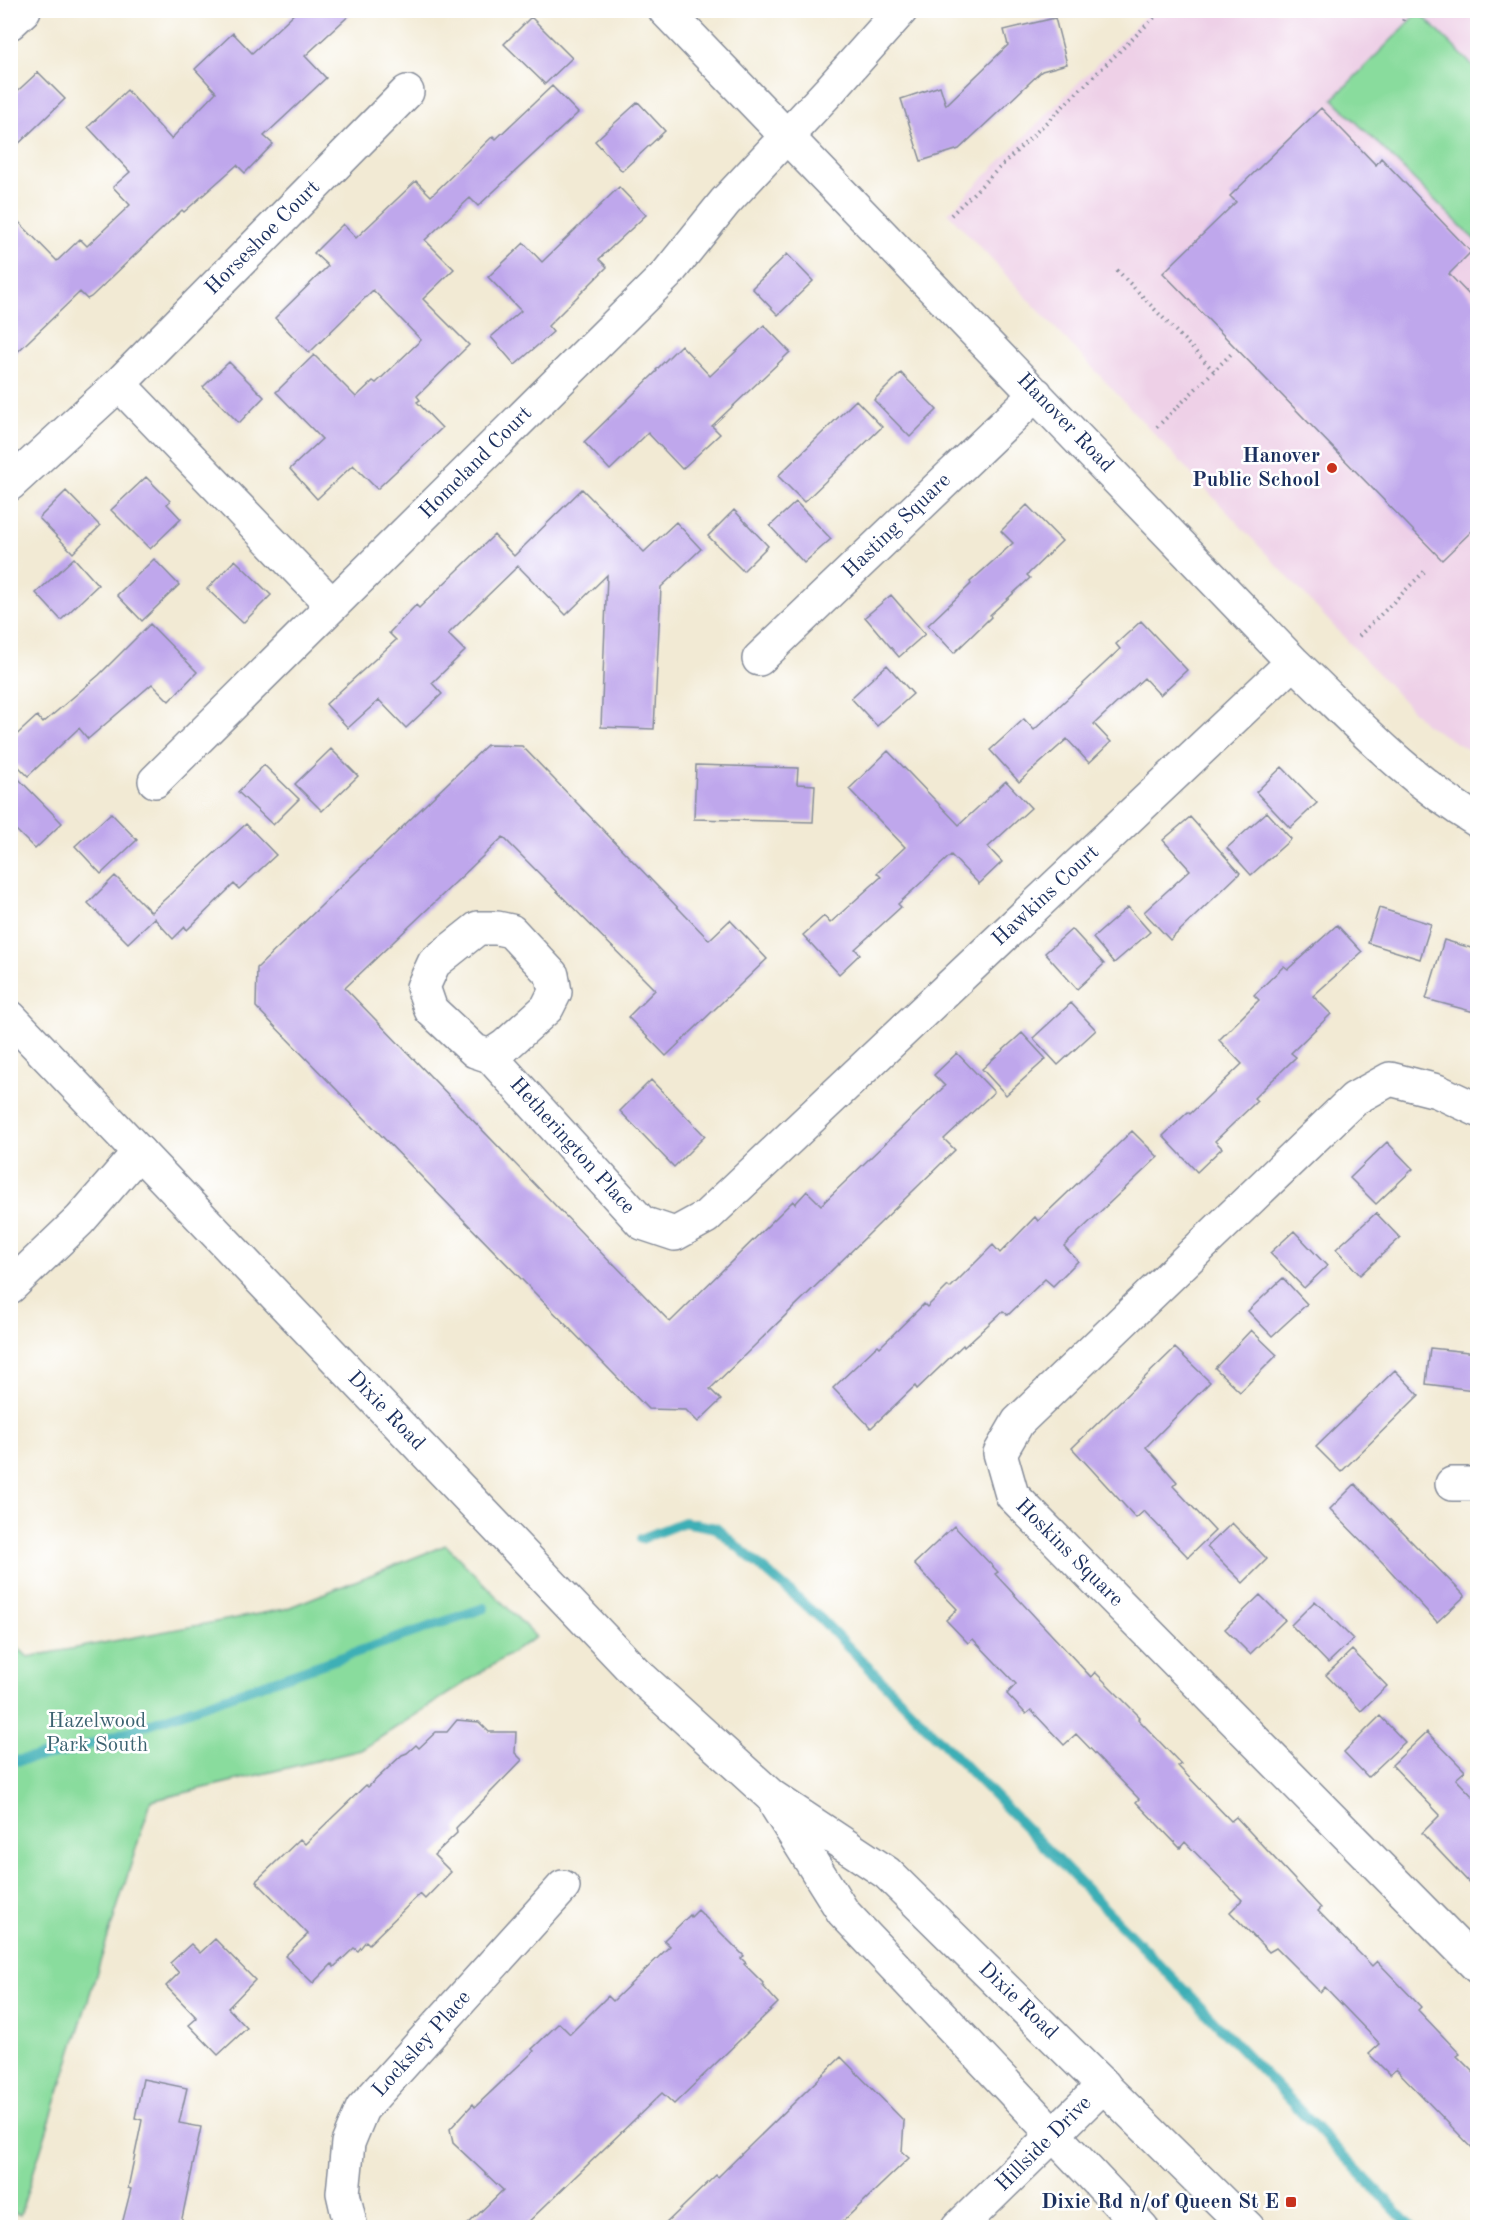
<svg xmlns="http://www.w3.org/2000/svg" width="1488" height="2238" font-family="'Old Standard TT',serif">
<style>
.built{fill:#eed0e7}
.green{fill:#89dc9d;stroke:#52867e;stroke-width:1.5}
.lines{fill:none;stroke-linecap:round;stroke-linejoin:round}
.stream{stroke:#3dafb6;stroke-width:10}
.building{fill:#bfa7ec}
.minor-casing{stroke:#868c99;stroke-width:36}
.major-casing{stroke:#868c99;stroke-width:36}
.path{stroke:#868c99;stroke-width:4;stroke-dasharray:1.5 4.5;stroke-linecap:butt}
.minor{stroke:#fff;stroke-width:33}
.major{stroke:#fff;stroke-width:33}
.poi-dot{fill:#c8321e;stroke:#fff;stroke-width:2}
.labels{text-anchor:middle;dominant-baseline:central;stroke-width:5;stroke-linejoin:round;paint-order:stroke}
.street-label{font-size:21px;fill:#1b2f5e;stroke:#fff}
.poi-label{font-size:21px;font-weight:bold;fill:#1b2f5e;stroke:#fff;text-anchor:end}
.park-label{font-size:21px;fill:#3c6371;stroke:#fff}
</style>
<rect width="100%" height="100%" fill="#fff"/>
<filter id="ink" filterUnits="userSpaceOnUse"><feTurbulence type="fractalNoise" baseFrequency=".0167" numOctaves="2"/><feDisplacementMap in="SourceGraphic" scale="12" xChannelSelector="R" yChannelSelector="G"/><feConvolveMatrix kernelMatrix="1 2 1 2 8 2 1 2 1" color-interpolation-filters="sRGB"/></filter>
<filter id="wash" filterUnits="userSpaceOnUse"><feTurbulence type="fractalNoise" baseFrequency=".008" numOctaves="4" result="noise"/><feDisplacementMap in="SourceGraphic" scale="24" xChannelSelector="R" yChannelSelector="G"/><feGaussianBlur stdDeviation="1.35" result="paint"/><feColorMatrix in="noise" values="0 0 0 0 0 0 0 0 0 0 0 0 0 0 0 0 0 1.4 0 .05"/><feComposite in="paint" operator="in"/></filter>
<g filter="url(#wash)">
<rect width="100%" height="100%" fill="#f2ead4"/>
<path class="built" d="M 1150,11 L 1477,11 L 1477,755 L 1425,724 L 948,213 Z"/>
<path class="green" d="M 1419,12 L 1477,70 L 1477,242 L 1333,99 Z
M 446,1545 L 536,1637 L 361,1750 L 151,1801 L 20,2215 L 11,2211 L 11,1641 L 28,1657 L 285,1609 Z"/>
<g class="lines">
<path class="stream" d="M 641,1539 L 684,1522 L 716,1528 L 820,1618 L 1135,1939 L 1413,2228
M 10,1762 L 71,1751 L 484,1608"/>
</g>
<g id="blocks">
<path class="building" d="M 298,10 L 355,10 L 305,56 L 326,78 L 264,136 L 273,144 L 245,173 L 237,165 L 184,212 L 182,210 L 91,297 L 87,299 L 80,292 L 10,359 L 10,213 L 57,261 L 80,239 L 87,246 L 130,205 L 113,187 L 130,172 L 88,127 L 127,90 L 171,139 L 216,92 L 195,69 L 233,33 L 252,53 Z
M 531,17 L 572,58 L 545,84 L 504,44 Z
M 1055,18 L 1067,64 L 1042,71 L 959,149 L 921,161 L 901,99 L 940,86 L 946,105 L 1008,45 L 1004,30 Z
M 38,72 L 65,99 L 10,152 L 10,98 Z
M 552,86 L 578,113 L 478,206 L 470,198 L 425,240 L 454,269 L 423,299 L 469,345 L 417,396 L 420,400 L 417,402 L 442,428 L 377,489 L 353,465 L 317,499 L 290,469 L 322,439 L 276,392 L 314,355 L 356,397 L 373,381 L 376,383 L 421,340 L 373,290 L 309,353 L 275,318 L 328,266 L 314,253 L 343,224 L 356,238 L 416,181 L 431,196 L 493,136 L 496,139 Z
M 638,102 L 665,131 L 622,171 L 595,141 Z
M 1321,108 L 1376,165 L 1381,158 L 1471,252 L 1449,274 L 1478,304 L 1478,525 L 1442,560 L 1163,273 L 1236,202 L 1230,196 Z
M 619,187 L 646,215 L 599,259 L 607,267 L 548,326 L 553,332 L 515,365 L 491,337 L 521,311 L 488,277 L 524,243 L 542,262 Z
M 787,254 L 813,281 L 778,315 L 752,288 Z
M 764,325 L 790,352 L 712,426 L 720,434 L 682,469 L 648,433 L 610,470 L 584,442 L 657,371 L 656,370 L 681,345 L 710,376 Z
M 229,362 L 264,397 L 239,423 L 203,387 Z
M 901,373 L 937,410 L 910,437 L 874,400 Z
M 856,400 L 882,427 L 804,502 L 778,476 Z
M 146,477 L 170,501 L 167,504 L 181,519 L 150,549 L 111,510 Z
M 582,489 L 644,552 L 676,522 L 701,549 L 661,587 L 654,729 L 601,727 L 607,575 L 566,615 L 518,566 L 448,634 L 465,651 L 432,683 L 442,694 L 406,728 L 379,700 L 348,728 L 326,704 L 396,640 L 389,633 L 416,605 L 419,608 L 494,535 L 514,556 Z
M 66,491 L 100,526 L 73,553 L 39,518 Z
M 796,502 L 831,539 L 804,563 L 770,526 Z
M 1027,505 L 1062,541 L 1027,575 L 1030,578 L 990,615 L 991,617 L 954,653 L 928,625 L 971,584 L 970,582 L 1013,543 L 1001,531 Z
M 734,510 L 768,546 L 743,571 L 708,536 Z
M 74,558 L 98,585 L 61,620 L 36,593 Z
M 154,559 L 179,585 L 142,621 L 117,595 Z
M 235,560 L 271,595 L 243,623 L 207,589 Z
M 891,595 L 925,634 L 899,657 L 865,617 Z
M 1141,621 L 1187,670 L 1160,695 L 1144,678 L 1094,724 L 1111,742 L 1089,763 L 1067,739 L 1019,782 L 990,750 L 1024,719 L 1034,730 L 1120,649 L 1116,644 Z
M 150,624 L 197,672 L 169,701 L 152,684 L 88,739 L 79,728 L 28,776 L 10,758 L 10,741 L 37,716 L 43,723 L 99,675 Z
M 887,665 L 913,694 L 877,726 L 851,698 Z
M 487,745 L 522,746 L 709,940 L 730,920 L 767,959 L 666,1056 L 628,1017 L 655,990 L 503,837 L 345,988 L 612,1264 L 613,1263 L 670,1322 L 793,1201 L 795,1204 L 807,1191 L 821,1205 L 945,1086 L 934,1075 L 957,1053 L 994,1092 L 944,1139 L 955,1150 L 710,1389 L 721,1400 L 698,1422 L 686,1410 L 648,1409 L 256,1007 L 257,968 Z
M 331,749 L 358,776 L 322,811 L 295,784 Z
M 888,751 L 959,825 L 1006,781 L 1031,808 L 988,847 L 1002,862 L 979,884 L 951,855 L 898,904 L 901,907 L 855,949 L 860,954 L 839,974 L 803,935 L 824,916 L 830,923 L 881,877 L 877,873 L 905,847 L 849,789 Z
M 264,765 L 299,799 L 273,825 L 238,792 Z
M 696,765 L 798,768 L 797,784 L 815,785 L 813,822 L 694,819 Z
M 1282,767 L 1317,803 L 1290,828 L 1256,792 Z
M 10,770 L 62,823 L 35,849 L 10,824 Z
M 1267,812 L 1291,839 L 1251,875 L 1227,848 Z
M 111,813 L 137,840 L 101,874 L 75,846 Z
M 1190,817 L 1240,873 L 1170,940 L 1144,912 L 1190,870 L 1163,840 Z
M 246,824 L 276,855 L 239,889 L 234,884 L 187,930 L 185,927 L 173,939 L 154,918 L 128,943 L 88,903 L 115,876 L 151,912 Z
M 1128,907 L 1150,932 L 1114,963 L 1093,938 Z
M 1379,908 L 1431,924 L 1420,959 L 1368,943 Z
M 1337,925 L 1362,952 L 1313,996 L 1331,1014 L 1291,1053 L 1296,1057 L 1254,1098 L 1257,1101 L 1215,1141 L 1222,1148 L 1197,1172 L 1163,1136 L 1188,1112 L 1190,1114 L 1242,1064 L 1219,1040 L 1259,1000 L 1254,995 L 1284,966 L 1288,969 Z
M 1072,929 L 1104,964 L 1077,989 L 1045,953 Z
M 1444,940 L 1478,950 L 1478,1013 L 1426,999 Z
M 1071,1003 L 1096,1030 L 1058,1065 L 1033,1038 Z
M 1022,1033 L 1046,1059 L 1006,1095 L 982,1069 Z
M 651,1080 L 705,1136 L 674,1167 L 620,1111 Z
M 1132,1131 L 1158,1157 L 1064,1246 L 1078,1261 L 1053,1286 L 1045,1279 L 1008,1315 L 1003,1311 L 964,1347 L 963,1345 L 917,1389 L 915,1386 L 871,1428 L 833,1388 L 878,1345 L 880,1347 L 924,1304 L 927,1307 L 948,1286 L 950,1288 L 993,1245 L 1000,1253 L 1035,1217 L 1038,1221 Z
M 1387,1142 L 1413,1169 L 1376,1204 L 1350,1178 Z
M 1376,1213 L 1400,1238 L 1360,1275 L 1336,1249 Z
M 1294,1231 L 1327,1266 L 1304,1288 L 1270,1253 Z
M 1283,1278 L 1307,1304 L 1272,1336 L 1248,1311 Z
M 1251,1330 L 1277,1355 L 1240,1392 L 1215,1368 Z
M 1175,1348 L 1210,1382 L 1146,1447 L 1177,1482 L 1173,1486 L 1215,1531 L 1188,1557 L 1144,1511 L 1136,1518 L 1072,1448 Z
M 1430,1348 L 1478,1353 L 1474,1390 L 1426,1384 Z
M 1395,1370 L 1419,1395 L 1341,1472 L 1316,1447 Z
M 1355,1484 L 1465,1596 L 1437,1622 L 1385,1565 L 1330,1509 Z
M 1232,1523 L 1267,1559 L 1243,1583 L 1207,1547 Z
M 954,1526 L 998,1572 L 995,1574 L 1091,1677 L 1095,1672 L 1140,1717 L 1138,1719 L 1181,1764 L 1178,1766 L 1231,1821 L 1236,1817 L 1321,1908 L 1318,1911 L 1372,1966 L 1377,1961 L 1421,2007 L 1418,2010 L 1460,2054 L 1457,2056 L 1478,2077 L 1478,2154 L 1396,2069 L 1390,2075 L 1369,2054 L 1380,2044 L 1325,1987 L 1320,1992 L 1276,1948 L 1269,1952 L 1230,1912 L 1242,1900 L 1185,1842 L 1180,1848 L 1136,1802 L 1139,1799 L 1076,1734 L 1064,1745 L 1031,1710 L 1026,1714 L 1007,1694 L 1016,1684 L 973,1639 L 968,1643 L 946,1620 L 957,1609 L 914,1564 Z
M 1260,1595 L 1285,1620 L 1250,1654 L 1225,1629 Z
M 1315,1601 L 1353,1639 L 1328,1663 L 1291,1625 Z
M 1352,1650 L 1387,1686 L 1361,1711 L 1326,1675 Z
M 1380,1716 L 1405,1742 L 1368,1777 L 1344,1752 Z
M 457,1720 L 479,1722 L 489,1732 L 516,1732 L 515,1753 L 522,1760 L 456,1828 L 457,1833 L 434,1855 L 451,1872 L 425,1899 L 420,1894 L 369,1944 L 366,1941 L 358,1951 L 354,1948 L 334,1967 L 332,1964 L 313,1983 L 285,1956 L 308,1934 L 256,1881 L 300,1839 L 305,1844 L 366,1785 L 368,1787 L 402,1755 L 407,1753 L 416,1745 L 419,1748 L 436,1732 L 447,1732 Z
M 1427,1732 L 1465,1771 L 1456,1779 L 1478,1802 L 1478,1892 L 1422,1833 L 1440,1815 L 1392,1765 Z
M 698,1910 L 744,1956 L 741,1958 L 746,1963 L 744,1964 L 763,1983 L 762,1985 L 778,2003 L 674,2104 L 662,2093 L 522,2228 L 464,2228 L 503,2190 L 453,2143 L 450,2129 L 473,2104 L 475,2107 L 534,2051 L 532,2049 L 559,2023 L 570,2034 L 608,1996 L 613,2001 L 670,1946 L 664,1940 L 690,1915 L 691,1917 Z
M 215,1939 L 255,1980 L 228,2008 L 247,2028 L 218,2055 L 189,2025 L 197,2018 L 166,1986 L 179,1973 L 170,1963 L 191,1944 L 200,1953 Z
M 841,2057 L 904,2121 L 902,2152 L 909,2158 L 836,2228 L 661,2228 L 716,2175 L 718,2177 Z
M 143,2079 L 187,2088 L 179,2123 L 201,2127 L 180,2228 L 121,2228 L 131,2189 L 128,2188 L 142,2120 L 135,2118 Z"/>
</g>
</g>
<g filter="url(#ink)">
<use href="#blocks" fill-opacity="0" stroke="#868c99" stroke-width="1.5"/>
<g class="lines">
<g class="minor-casing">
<path id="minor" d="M 665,10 L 1293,662 C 1352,718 1407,779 1478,821
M 10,23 L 24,10
M 119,384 L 332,605
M 10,484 L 119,384 L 407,92
M 759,659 L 1036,394
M 155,781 L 667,274 L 725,202 L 830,90 L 901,10
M 490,1056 L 505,1046 L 547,1008 L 555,992 L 552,975 L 511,931 L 497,928 L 478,928 L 434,963 L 423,987 L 431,1010 L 475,1051 L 490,1056 L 642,1223 L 675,1234 L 706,1217 L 1293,662
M 1478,1110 L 1437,1091 L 1390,1079 L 1354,1099 L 1018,1422 L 1000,1453 L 1012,1495 L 1478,1967
M 10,1287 L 80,1220 L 139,1152
M 1452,1484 L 1478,1484
M 351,2228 L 343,2193 L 348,2143 L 362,2109 L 563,1887
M 958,2228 L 1104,2085"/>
</g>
<g class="major-casing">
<path id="major" d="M 10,1017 L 635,1672 L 771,1796 L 887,1873 L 1248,2228
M 777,1807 L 843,1912 L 1142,2228"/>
</g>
<path class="path" d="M 1403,21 L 1408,10
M 951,215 L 1162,10
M 1117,270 L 1214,371
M 1157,427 L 1232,353
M 1359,636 L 1427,569"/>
<use href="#minor" class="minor"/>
<use href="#major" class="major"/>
</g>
</g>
<g class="poi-dot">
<circle cx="1332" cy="468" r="6"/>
<rect x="1285" y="2196" width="12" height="12" rx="3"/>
</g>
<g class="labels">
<g class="street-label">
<text transform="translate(263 238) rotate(-45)">Horseshoe Court</text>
<text transform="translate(1065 423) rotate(46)">Hanover Road</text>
<text transform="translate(476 463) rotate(-45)">Homeland Court</text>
<text transform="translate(897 526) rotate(-44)">Hasting Square</text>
<text transform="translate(1046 896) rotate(-43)">Hawkins Court</text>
<text transform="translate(572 1146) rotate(48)">Hetherington Place</text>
<text transform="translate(386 1411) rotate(46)">Dixie Road</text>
<text transform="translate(1069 1553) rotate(45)">Hoskins Square</text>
<text transform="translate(1018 2001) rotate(44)">Dixie Road</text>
<text transform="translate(422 2044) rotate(-48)">Locksley Place</text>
<text transform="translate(1044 2144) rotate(-45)">Hillside Drive</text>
</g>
<g class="poi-label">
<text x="1320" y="456">Hanover<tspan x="1320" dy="24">Public School</tspan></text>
<text x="1279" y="2202">Dixie Rd n/of Queen St E</text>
</g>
<g class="park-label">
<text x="97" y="1721">Hazelwood<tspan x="97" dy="24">Park South</tspan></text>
</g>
</g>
<rect width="1488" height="2238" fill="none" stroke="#fff" stroke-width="36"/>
</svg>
